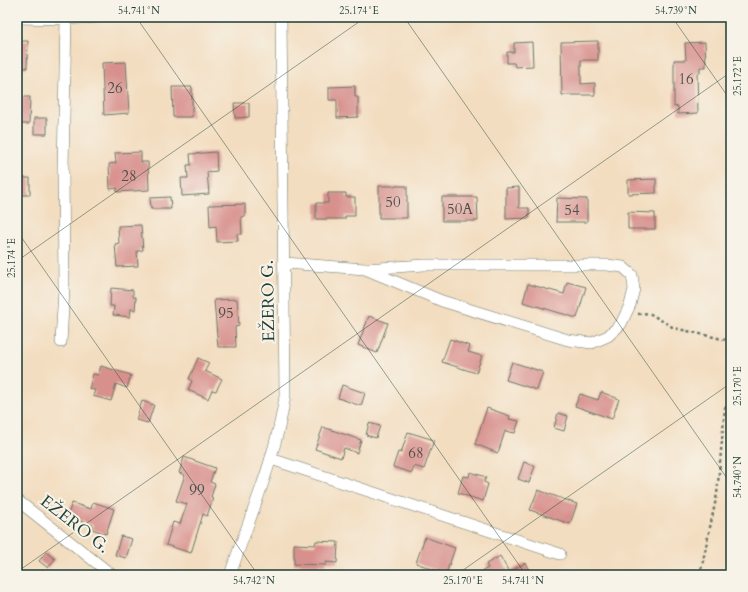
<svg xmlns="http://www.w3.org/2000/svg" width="748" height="592" font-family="Cardo,serif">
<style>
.building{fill:#d8908d}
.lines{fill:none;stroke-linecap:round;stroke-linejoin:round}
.minor-casing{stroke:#697565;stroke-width:12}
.path{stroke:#697565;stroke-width:2.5;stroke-dasharray:3 3;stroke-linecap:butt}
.minor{stroke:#fff;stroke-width:11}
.ticks{fill:none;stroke:#1f3d34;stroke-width:1;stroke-opacity:0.45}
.labels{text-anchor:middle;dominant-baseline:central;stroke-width:4;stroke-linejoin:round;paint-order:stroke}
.number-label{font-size:15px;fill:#4d524a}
.street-label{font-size:17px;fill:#1f3d34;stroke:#f7f3e8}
.neatline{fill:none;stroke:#1f3d34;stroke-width:1.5}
.ticks-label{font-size:10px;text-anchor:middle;fill:#1f3d34}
</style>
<rect width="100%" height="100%" fill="#f7f3e8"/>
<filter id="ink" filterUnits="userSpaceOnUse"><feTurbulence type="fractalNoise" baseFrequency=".025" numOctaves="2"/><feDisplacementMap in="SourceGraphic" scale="8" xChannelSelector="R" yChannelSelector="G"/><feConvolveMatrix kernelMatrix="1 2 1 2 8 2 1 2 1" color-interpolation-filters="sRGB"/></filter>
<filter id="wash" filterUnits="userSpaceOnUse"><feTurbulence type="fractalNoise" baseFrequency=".012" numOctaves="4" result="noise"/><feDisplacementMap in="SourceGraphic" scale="16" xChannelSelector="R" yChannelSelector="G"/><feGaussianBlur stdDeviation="0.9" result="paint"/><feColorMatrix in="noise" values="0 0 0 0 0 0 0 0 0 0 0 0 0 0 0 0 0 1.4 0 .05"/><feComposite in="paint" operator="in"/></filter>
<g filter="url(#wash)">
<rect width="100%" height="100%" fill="#f3ddc0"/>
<g id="blocks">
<path class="building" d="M 17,41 L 28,41 L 27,68 L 17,68 Z
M 598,41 L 598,60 L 581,60 L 581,84 L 595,83 L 595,95 L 562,95 L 561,42 Z
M 532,42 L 533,66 L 515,67 L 514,63 L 507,63 L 507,52 L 514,52 L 514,43 Z
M 705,42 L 706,67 L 700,67 L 700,73 L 697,73 L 698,113 L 678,114 L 678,106 L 674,107 L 674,60 L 686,60 L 685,43 Z
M 126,62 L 129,113 L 104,115 L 102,63 Z
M 355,86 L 355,97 L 358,97 L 358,117 L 337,118 L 337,100 L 329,100 L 329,87 Z
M 172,87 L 192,87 L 192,117 L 173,117 Z
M 17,97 L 30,97 L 29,124 L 17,124 Z
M 234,103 L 249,103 L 249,117 L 235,118 Z
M 34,118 L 47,118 L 47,134 L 34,134 Z
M 141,152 L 141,162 L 148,162 L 149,190 L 117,192 L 117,188 L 110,189 L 109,164 L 116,163 L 115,153 Z
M 216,152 L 217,171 L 207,172 L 209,194 L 182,196 L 181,178 L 188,178 L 187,165 L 191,165 L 190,154 Z
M 17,178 L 30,178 L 30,195 L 17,195 Z
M 656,179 L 656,193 L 628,194 L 628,180 Z
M 379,186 L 407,186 L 407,218 L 379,218 Z
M 519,187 L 519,208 L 529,208 L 529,218 L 506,219 L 506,188 Z
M 328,193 L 346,193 L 346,197 L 355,197 L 355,216 L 345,216 L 345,219 L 316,219 L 316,203 L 328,203 Z
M 170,197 L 171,209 L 151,209 L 150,198 Z
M 442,197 L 477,197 L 478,221 L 442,221 Z
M 557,198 L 587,199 L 587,222 L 556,222 Z
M 245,204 L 245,216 L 241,217 L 242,234 L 237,234 L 238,241 L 217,242 L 216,226 L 210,227 L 209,205 Z
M 628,212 L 655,213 L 655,229 L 628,229 Z
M 141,225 L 143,250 L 137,251 L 138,266 L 117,267 L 115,244 L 119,243 L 118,226 Z
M 567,282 L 586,287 L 577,318 L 523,302 L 528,284 L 564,294 Z
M 111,288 L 133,290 L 133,297 L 136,297 L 135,310 L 131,309 L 130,317 L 113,315 L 114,306 L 110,306 Z
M 237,299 L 239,326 L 235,327 L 236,347 L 218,347 L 214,300 Z
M 369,316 L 388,323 L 377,353 L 358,345 Z
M 450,339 L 470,346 L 468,352 L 482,356 L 476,373 L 442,362 Z
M 198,358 L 209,363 L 205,371 L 222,379 L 216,391 L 212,390 L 208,399 L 188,390 L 192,381 L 189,379 Z
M 512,362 L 543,372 L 537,390 L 506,380 Z
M 101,366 L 131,375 L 127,388 L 116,384 L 111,401 L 93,396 L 95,390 L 89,389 L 93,374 L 98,375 Z
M 342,385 L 365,393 L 361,406 L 338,398 Z
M 601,392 L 619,399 L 612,419 L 575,406 L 580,394 L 598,400 Z
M 142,401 L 154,405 L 148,423 L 136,420 Z
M 487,408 L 510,416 L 509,419 L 519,421 L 515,433 L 505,431 L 498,453 L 475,444 Z
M 558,413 L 568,416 L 564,431 L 554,428 Z
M 369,423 L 380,426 L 376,438 L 366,435 Z
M 323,427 L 361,440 L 357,453 L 344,448 L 341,458 L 315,449 Z
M 408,432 L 434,440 L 424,469 L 414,466 L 412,473 L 393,467 L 398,452 L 401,453 Z
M 184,457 L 215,468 L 210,482 L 215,484 L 211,497 L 213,498 L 207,516 L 203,514 L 191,553 L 166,545 L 173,522 L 180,524 L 187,504 L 176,501 L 185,475 L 179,473 Z
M 524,462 L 535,466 L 529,483 L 518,479 Z
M 470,472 L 486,477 L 484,482 L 488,484 L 483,501 L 458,493 L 463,476 L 469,477 Z
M 538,490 L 577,504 L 570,524 L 530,510 Z
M 93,502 L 114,509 L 106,534 L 92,529 L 93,525 L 67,517 L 72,503 L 91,509 Z
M 121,536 L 132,539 L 126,558 L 115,555 Z
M 425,537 L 455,548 L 446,574 L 416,563 Z
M 316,541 L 338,542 L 337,563 L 326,562 L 326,565 L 294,564 L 294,544 L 315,545 Z
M 46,552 L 55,559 L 48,568 L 39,561 Z
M 500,556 L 509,572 L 525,563 L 532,575 L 475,575 L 488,568 L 486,564 Z"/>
</g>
</g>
<g filter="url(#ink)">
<use href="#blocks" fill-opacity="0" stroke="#697565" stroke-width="1"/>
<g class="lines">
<g class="minor-casing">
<path id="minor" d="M 17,18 L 66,19 L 98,17
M 285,263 L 365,269 L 442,301 L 568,340 L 592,343 L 608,336 L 621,324 L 630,305 L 634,289 L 632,275 L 623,267 L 607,265 L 424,265 L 365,269
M 61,342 L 64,289 L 63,168 L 66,19
M 271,459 L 560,554
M 17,500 L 112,575
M 230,575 C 250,516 276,458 285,396 L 281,17"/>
</g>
<path class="path" d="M 693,17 L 731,19
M 638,314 L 649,313 L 674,328 L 731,341
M 700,575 L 717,494 L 725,408 L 731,397"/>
<use href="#minor" class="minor"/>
</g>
</g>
<path class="ticks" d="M 136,17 L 526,575M 404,17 L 731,484M 672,17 L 731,101M 17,231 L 258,575M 17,261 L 366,17M 17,572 L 731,72M 456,575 L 731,383"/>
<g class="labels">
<g class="number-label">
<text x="686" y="79">16</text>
<text x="115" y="88">26</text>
<text x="129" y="176">28</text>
<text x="393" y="202">50</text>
<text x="460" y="209">50A</text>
<text x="572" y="210">54</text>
<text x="226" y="313">95</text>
<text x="416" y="453">68</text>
<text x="197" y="490">99</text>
</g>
<g class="street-label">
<text transform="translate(268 301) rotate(-91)">EŽERO G.</text>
<text transform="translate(75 524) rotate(38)">EŽERO G.</text>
</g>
</g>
<rect width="748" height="592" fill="none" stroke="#f7f3e8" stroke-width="44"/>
<rect x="22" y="22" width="704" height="548" class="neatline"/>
<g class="ticks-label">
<text x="139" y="14">54.741°N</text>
<text x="359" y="14">25.174°E</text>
<text x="676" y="14">54.739°N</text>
<text transform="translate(737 76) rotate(-90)" y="4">25.172°E</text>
<text transform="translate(11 258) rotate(-90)" y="4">25.174°E</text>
<text transform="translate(737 386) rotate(-90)" y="4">25.170°E</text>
<text transform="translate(737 477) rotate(-90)" y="4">54.740°N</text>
<text x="254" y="584">54.742°N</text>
<text x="463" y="584">25.170°E</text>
<text x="523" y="584">54.741°N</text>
</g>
</svg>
